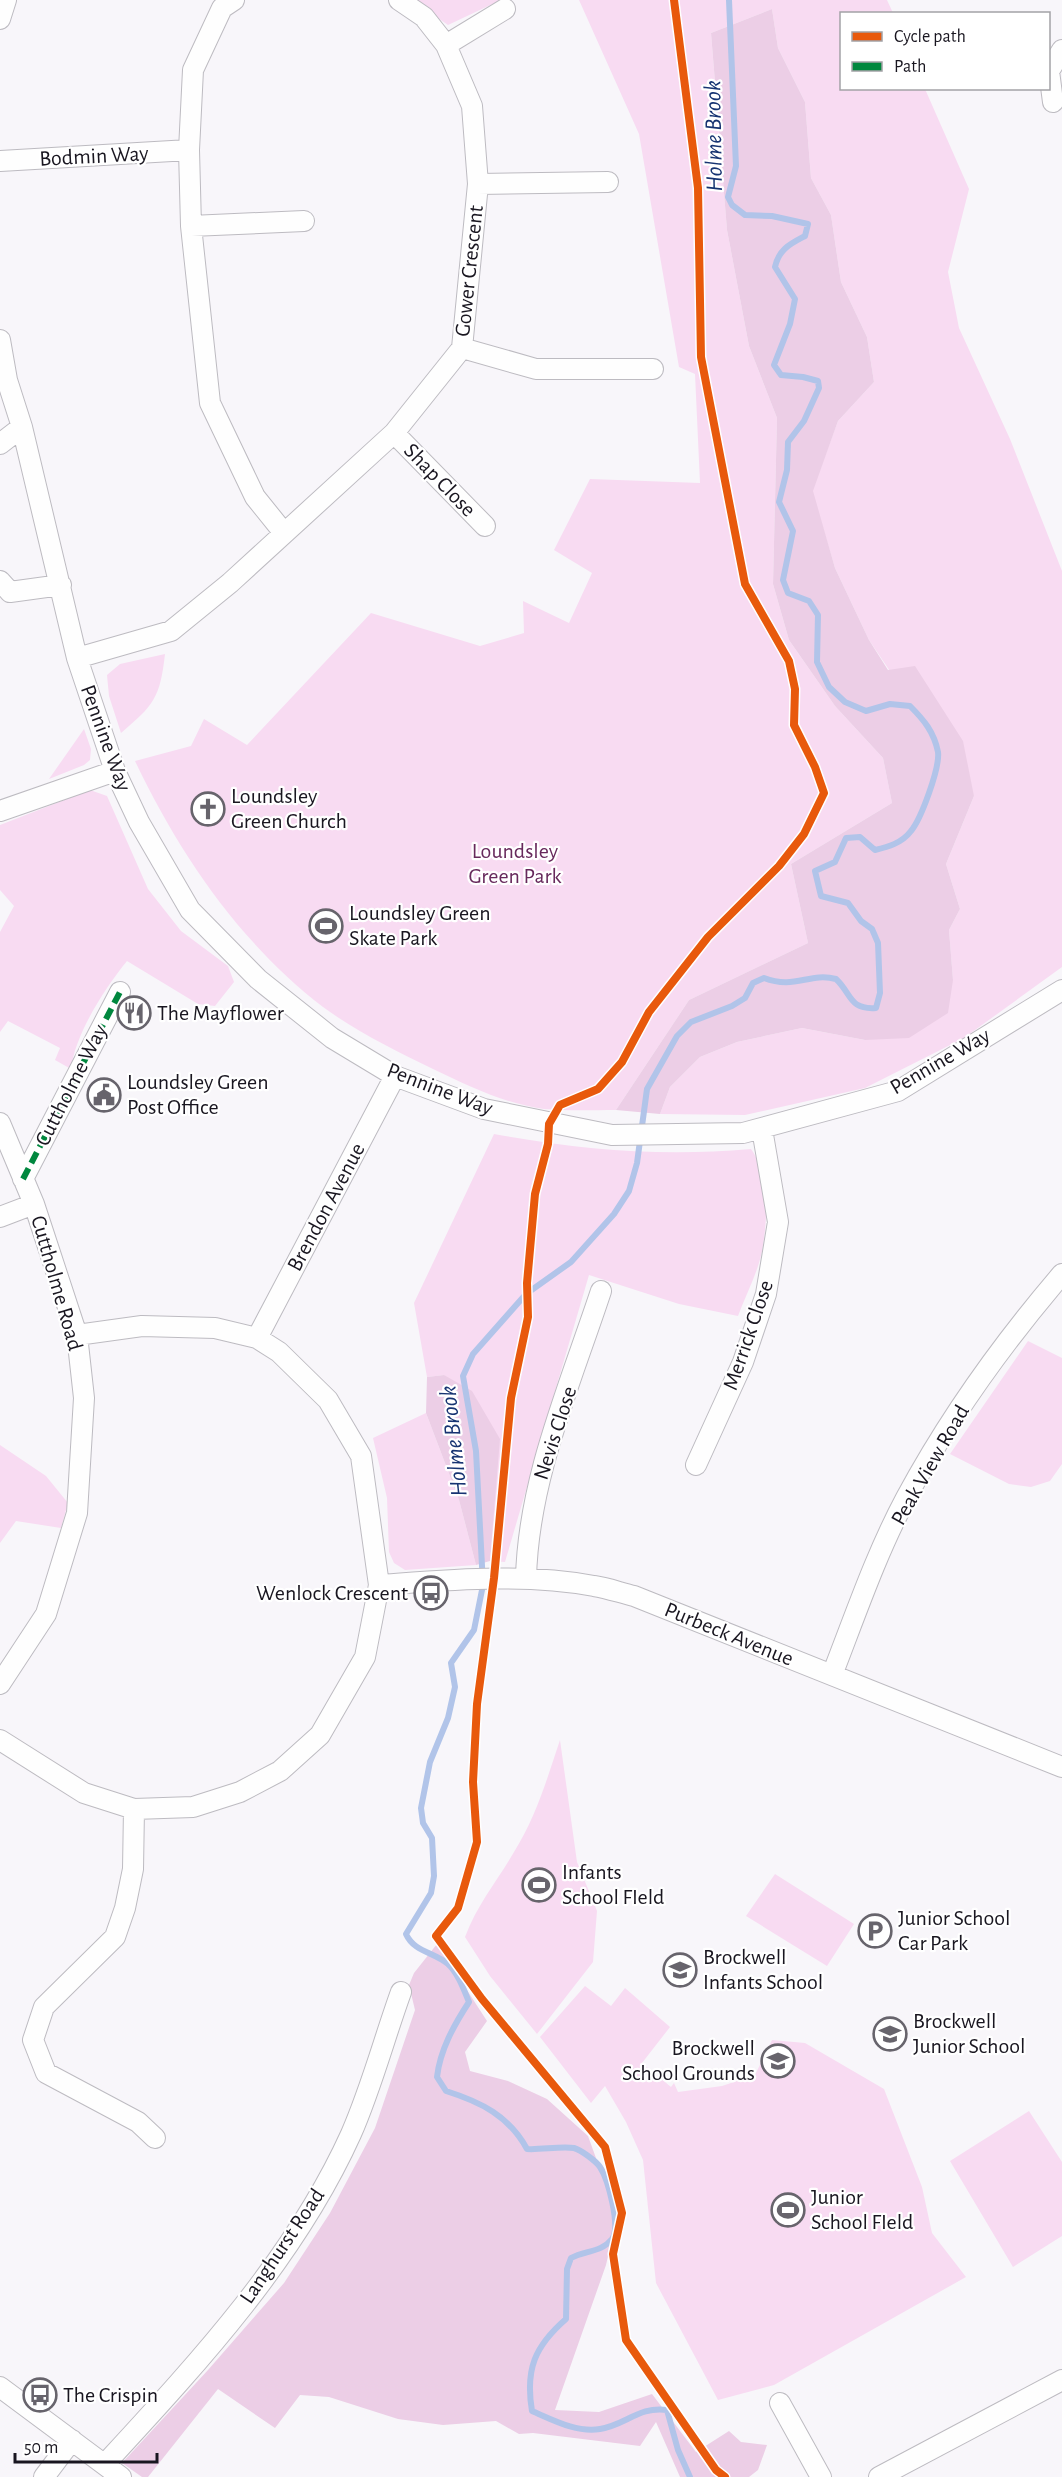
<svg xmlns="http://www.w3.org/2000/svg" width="1062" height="2477" font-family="'Alegreya Sans',sans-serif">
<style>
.green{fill:#f8dbf2}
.forest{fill:#eccee6}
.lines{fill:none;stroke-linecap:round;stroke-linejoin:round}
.stream{stroke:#b1c4e9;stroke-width:6}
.minor-casing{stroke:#bdbbc1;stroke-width:22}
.minor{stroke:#fefefe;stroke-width:20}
.quiet{stroke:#00873e;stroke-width:6;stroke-dasharray:12 6;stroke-linecap:butt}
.cycleway-casing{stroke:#fff;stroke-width:11}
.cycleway{stroke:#e8590c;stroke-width:8}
.labels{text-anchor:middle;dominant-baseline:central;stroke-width:4.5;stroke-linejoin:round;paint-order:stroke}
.street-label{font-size:22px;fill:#191620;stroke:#fff}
.poi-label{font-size:22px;fill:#191620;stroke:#fff;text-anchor:start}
.park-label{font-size:22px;fill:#67295c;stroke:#fff}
.water-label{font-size:24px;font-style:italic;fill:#173472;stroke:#fff}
</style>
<rect width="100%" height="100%" fill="#f8f6fa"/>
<path class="green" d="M 412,0 L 501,0 L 448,25 Z
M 579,0 L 887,0 L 893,13 L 842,14 L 842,88 L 925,89 L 969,189 L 948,272 L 959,328 L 1010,439 L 1062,571 L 1062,967 L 964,1038 L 865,1088 L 745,1115 L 660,1114 L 670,1087 L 700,1057 L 737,1042 L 802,1028 L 865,1040 L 953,980 L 949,930 L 960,909 L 946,864 L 974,796 L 869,640 L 835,568 L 812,491 L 838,421 L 874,382 L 867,337 L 841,282 L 831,215 L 811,178 L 805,102 L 778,48 L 772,9 L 711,33 L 727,230 L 749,346 L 777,418 L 773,584 L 789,640 L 835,706 L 883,758 L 892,803 L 791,864 L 808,943 L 689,1000 L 616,1110 C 593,1110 568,1111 544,1109 C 505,1104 469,1086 433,1069 C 396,1051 357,1032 323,1007 C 239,942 180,855 135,761 L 191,746 L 204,719 L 247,745 L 371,613 L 480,646 L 524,633 L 523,601 L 569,623 L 592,573 L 554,550 L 590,479 L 700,483 L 695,374 L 679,367 L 639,134 Z
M 165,654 C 160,698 154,705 121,733 L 109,696 L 107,675 L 120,664 Z
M 84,729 L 91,749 L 90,760 L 84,765 L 49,779 Z
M 90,790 L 107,796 L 148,889 L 181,931 L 228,966 L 234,982 L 215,1006 L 198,1004 L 127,961 C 105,988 75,1034 71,1069 L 55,1060 L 60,1048 L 8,1021 L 0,1032 L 0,932 L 14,906 L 0,890 L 0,825 Z
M 494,1134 C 584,1150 660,1157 751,1149 C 769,1174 768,1215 763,1245 C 760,1269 746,1294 738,1316 L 679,1304 L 589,1275 L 505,1562 L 490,1561 L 499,1439 L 444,1375 L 427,1377 L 414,1303 Z
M 1028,1341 L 1062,1358 L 1062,1464 L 1050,1481 L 1031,1487 L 1009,1484 L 950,1454 Z
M 426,1413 L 459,1500 L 476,1565 L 405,1570 L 394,1563 L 389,1552 L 387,1498 L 373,1438 Z
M 0,1445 L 46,1476 L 68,1503 L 61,1528 L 16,1521 L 0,1543 Z
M 560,1740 L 577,1862 L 597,1911 L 593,1962 L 537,2034 L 490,1976 L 465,1937 C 478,1903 496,1883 514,1852 C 536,1817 547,1779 560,1740 Z
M 775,1874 L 854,1924 L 827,1966 L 746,1916 Z
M 585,1986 L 611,2006 L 625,1988 L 670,2027 L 642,2063 L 671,2087 L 674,2083 L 678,2092 L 722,2086 L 755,2075 L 772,2040 L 805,2043 L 884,2089 L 922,2187 L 932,2233 L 966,2277 L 774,2385 L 718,2400 L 656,2283 L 643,2160 L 626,2122 L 605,2086 L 591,2103 L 540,2037 Z
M 1029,2111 L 1062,2162 L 1062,2236 L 1013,2267 L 950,2161 Z"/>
<path class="forest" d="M 772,9 L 778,48 L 805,102 L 811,178 L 831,215 L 841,282 L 867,337 L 874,382 L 838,421 L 813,491 L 835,568 L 869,640 L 888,670 L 915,666 L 963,741 L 974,796 L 946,864 L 960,909 L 949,930 L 953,980 L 948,1013 L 909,1038 L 865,1040 L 802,1028 L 737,1042 L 700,1057 L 670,1087 L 660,1114 L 616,1110 L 689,1000 L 808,943 L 791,864 L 892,803 L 883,758 L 835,706 L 789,640 L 773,584 L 777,418 L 749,346 L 727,230 L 711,33 Z
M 444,1375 L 472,1391 L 500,1439 L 490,1561 L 476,1565 L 459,1500 L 426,1413 L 427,1377 Z
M 437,1944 L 487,2021 L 465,2052 L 470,2071 L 508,2081 L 547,2099 L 588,2136 L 617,2216 L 606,2265 L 555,2410 L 599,2412 L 652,2394 L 696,2452 L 729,2431 L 741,2442 L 767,2445 L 758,2470 L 749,2477 L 680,2477 L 656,2422 L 640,2446 L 533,2433 L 519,2434 L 496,2421 L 443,2425 L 398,2419 L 329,2397 L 300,2395 L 275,2428 L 218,2389 L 148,2477 L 142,2477 L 122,2463 L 208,2370 L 284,2283 L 330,2213 L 375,2128 L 415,2010 L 409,1985 L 414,1973 Z"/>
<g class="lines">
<path class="stream" d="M 690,2477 L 678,2450 L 667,2410 C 639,2406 626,2425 600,2429 C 577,2433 553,2420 532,2411 C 525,2369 535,2346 566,2319 L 567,2269 L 571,2258 C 585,2250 601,2253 612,2239 C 621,2227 608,2179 600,2167 C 596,2161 581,2150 574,2148 C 560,2146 541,2150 527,2149 C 509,2116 481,2102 446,2091 L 437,2077 C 440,2050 454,2025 469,2002 C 464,1990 458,1973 448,1964 C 434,1952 414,1952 406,1934 L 431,1893 L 434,1876 L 432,1838 L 423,1823 L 421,1808 L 430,1762 L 448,1718 L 455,1687 L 451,1663 L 474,1630 L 483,1585 L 476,1451 L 463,1376 L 473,1354 L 526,1294 L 571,1262 L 614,1214 L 629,1191 L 637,1163 L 647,1089 L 677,1036 L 691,1022 L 732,1006 L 745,998 L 753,983 L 764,978 C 795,990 809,972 836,979 C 852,994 849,1010 876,1008 L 880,993 L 878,943 L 872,929 L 861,921 L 848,903 L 821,896 L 815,871 L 835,862 L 846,838 L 860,837 L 875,850 C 888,847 902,843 911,831 C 921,819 940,768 938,752 C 934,732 924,720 910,706 L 890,704 L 866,711 L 845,702 L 829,687 L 817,662 L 818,615 L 809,601 L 788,593 L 783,580 L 793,531 L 779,502 L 787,470 L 788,442 L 804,421 L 819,388 L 818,381 L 803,377 L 781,375 L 774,365 L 790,324 L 795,299 L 775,267 C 779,249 790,244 805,236 L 808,224 L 772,216 L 745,215 L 732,205 L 728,197 L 736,166 L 729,0"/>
<g class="minor-casing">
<path id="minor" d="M 234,0 L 222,8 L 193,70 L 189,150 L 191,226 L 210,403 L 255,497 L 284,533
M 0,19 L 6,0
M 446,45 L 505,9
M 1053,102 L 1049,71 L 1062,50
M 0,161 L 189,150
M 478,184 L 608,182
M 191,226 L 304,221
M 0,340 L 7,380 L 22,427 L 77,658 L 115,771 L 139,822 L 190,910 L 258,979 L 332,1038 L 395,1076 L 484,1109 L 612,1135 L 743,1133 L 898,1091 L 1062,990
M 462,348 L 536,369 L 653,369
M 394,433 L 485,526
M 0,444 L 22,427
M 0,581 L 10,592 L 61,585
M 77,658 L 171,631 L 230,583 L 394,433 L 462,348 L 478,184 L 472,106 L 446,45 L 424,17 L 399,0
M 0,811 L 115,771
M 0,1123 L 34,1204 L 77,1335 L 84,1398 L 77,1513 L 46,1614 L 0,1684
M 23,1179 L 120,992
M 0,1217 L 34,1204
M 257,1338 L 395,1076
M 696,1465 L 743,1362 L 766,1294 L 778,1222 L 762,1129
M 526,1579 C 528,1480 570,1385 601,1291
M 379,1585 C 450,1580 523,1573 594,1586 C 608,1588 621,1593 634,1596 L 1062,1767
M 832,1675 C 855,1616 876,1554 906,1498 C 949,1418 1003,1343 1062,1274
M 0,1740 L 84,1793 L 134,1809 L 193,1807 L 240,1792 L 280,1771 L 320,1735 L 365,1657 L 379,1585 L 361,1456 L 328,1400 L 279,1352 L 257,1338 L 215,1328 L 142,1326 L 77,1335
M 134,1809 L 133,1869 L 125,1908 L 115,1937 L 44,2007 L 33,2040 L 46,2073 L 138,2122 L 155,2138
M 0,2387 L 121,2477
M 780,2403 L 821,2477
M 105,2464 C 197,2364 294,2260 351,2134 C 371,2089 384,2039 401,1992
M 44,2477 L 72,2440
M 879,2477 L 1062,2380"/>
</g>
<use href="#minor" class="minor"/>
<path class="quiet" d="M 23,1179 L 120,992"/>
<g class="cycleway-casing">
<path id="cycleway" d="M 674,0 L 698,188 L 701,357 L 745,584 L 789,661 L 795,689 L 794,725 L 815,767 L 824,793 L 804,834 L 779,866 L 708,937 L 649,1012 L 622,1062 L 598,1089 L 560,1105 L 549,1124 L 548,1144 L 535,1194 L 527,1283 L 528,1317 L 511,1398 L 494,1578 L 477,1704 L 473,1782 L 477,1842 L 458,1908 L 436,1936 L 482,1999 L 605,2147 L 622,2213 L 613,2254 L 626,2340 L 716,2470 L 725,2477"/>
</g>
<use href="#cycleway" class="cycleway"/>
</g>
<defs>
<g id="church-ring" transform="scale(1.725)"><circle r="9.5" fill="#fff" stroke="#67646c" stroke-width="1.5"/><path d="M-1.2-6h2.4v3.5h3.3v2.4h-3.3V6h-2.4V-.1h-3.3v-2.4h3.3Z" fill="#67646c"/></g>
<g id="stadium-ring" transform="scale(1.725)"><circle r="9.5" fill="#fff" stroke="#67646c" stroke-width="1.5"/><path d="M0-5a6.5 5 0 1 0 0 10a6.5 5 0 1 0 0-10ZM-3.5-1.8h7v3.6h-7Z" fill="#67646c"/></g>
<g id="restaurant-ring" transform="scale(1.725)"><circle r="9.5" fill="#fff" stroke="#67646c" stroke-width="1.5"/><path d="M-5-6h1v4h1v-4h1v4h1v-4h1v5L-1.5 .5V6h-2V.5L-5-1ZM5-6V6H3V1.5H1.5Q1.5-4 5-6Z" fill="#67646c"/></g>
<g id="civic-ring" transform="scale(1.725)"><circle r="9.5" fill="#fff" stroke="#67646c" stroke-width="1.5"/><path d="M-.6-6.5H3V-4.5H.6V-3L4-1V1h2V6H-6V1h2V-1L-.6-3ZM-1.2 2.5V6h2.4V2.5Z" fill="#67646c"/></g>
<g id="bus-ring" transform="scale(1.725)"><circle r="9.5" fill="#fff" stroke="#67646c" stroke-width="1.5"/><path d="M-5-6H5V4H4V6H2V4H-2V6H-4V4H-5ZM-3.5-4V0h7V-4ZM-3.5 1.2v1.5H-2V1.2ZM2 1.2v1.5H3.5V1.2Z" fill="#67646c"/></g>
<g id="parking-ring" transform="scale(1.725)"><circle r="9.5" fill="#fff" stroke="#67646c" stroke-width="1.5"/><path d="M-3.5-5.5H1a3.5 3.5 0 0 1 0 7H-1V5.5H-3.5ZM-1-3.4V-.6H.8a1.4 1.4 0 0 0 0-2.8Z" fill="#67646c"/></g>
<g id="school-ring" transform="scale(1.725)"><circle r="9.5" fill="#fff" stroke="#67646c" stroke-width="1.5"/><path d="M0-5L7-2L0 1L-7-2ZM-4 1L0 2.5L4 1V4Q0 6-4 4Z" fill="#67646c"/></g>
</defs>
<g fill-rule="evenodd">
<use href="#church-ring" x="208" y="809"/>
<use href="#stadium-ring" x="326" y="926"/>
<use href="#restaurant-ring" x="134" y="1013"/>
<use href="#civic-ring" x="104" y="1095"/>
<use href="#bus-ring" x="431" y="1593"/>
<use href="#stadium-ring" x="539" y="1885"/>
<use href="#parking-ring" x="875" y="1931"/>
<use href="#school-ring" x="680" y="1970"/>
<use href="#school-ring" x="890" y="2034"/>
<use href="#school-ring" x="778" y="2061"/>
<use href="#stadium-ring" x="788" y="2210"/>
<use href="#bus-ring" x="40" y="2395"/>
</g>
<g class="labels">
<g class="street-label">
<text transform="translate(94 156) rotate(-3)">Bodmin Way</text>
<text transform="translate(469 271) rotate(-84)">Gower Crescent</text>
<text transform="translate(440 480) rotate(46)">Shap Close</text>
<text transform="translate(106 738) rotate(70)">Pennine Way</text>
<text transform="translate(940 1061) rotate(-30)">Pennine Way</text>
<text transform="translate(71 1085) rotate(-63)">Cuttholme Way</text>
<text transform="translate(440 1089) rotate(21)">Pennine Way</text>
<text transform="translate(326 1207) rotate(-62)">Brendon Avenue</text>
<text transform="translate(57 1283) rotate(74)">Cuttholme Road</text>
<text transform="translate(748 1335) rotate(-71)">Merrick Close</text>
<text transform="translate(555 1433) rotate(-72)">Nevis Close</text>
<text transform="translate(930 1465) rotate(-60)">Peak View Road</text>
<text transform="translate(729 1634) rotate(22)">Purbeck Avenue</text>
<text transform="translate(282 2246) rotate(-56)">Langhurst Road</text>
</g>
<g class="poi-label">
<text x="231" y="796">Loundsley<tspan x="231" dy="25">Green Church</tspan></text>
<text x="349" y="913">Loundsley Green<tspan x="349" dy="25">Skate Park</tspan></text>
<text x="157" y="1013">The Mayflower</text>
<text x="127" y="1082">Loundsley Green<tspan x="127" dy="25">Post Office</tspan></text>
<text x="408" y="1593" text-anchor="end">Wenlock Crescent</text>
<text x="562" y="1872">Infants<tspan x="562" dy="25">School FIeld</tspan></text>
<text x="898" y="1918">Junior School<tspan x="898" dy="25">Car Park</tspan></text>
<text x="703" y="1957">Brockwell<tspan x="703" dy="25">Infants School</tspan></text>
<text x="913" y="2021">Brockwell<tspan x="913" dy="25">Junior School</tspan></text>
<text x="755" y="2048" text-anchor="end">Brockwell<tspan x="755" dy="25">School Grounds</tspan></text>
<text x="811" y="2197">Junior<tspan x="811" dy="25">School FIeld</tspan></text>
<text x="63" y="2395">The Crispin</text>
</g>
<g class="park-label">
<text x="515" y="851">Loundsley<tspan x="515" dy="25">Green Park</tspan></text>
</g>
<g class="water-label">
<text transform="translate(714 136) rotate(-91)">Holme Brook</text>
<text transform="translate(454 1441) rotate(-96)">Holme Brook</text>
</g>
</g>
<rect x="840" y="12" width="210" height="78" fill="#ffffff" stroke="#a3a2a6" stroke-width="1.5"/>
<rect x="852" y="32" width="30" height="9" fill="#e8590c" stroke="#a3a2a6" stroke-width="1.5"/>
<text x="894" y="42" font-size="18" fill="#191620">Cycle path</text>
<rect x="852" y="62" width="30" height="9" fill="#00873e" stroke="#a3a2a6" stroke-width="1.5"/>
<text x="894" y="72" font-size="18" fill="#191620">Path</text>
<path d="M15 2453v9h142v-9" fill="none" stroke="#191620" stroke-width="3"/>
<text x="24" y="2453" font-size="18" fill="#191620" stroke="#ffffff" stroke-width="4.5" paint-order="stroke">50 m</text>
</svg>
